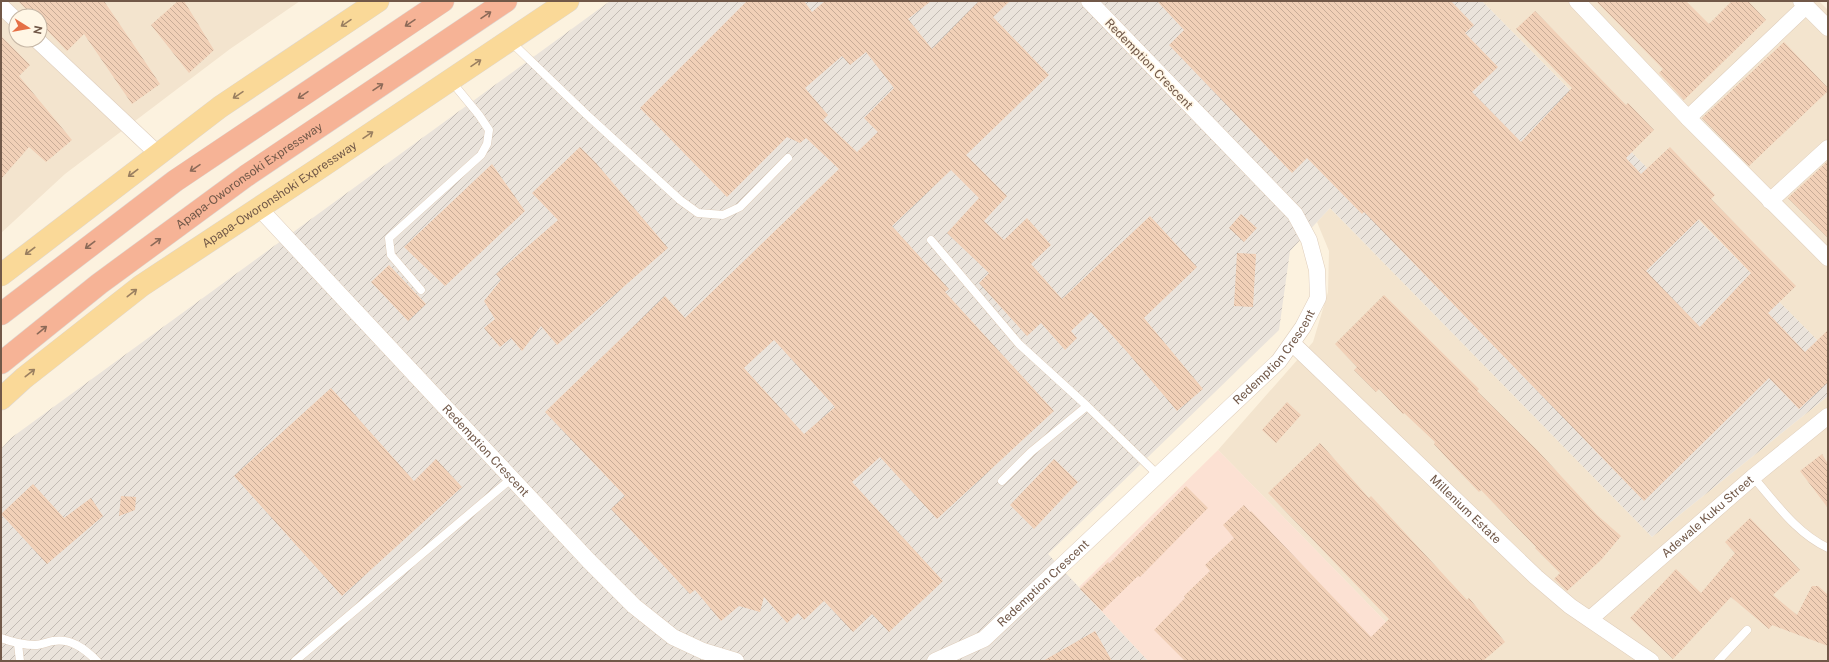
<svg xmlns="http://www.w3.org/2000/svg" width="1829" height="662" font-family="'Public Sans',sans-serif">
<style>
.residential{fill:#f3e4ce;fill-rule:evenodd}
.commercial{fill:#fce1d3}
.industrial{fill:url(#industrial-furrows)}
.building{fill:url(#building-back-hatch);fill-rule:evenodd}
.lines{fill:none;stroke-linecap:round;stroke-linejoin:round}
.lane-casing{stroke:#dfcebc;stroke-width:9}
.street-casing{stroke:#dfcebc;stroke-width:17}
.primary-casing{stroke:#ddd7d3;stroke-width:23}
.highway-casing{stroke:#ddd7d3;stroke-width:23}
.lane{stroke:#fff;stroke-width:8}
.street{stroke:#fff;stroke-width:16}
.primary{stroke:#fad998;stroke-width:22}
.highway{stroke:#f6b396;stroke-width:22}
.oneway{stroke:#8c6a58}
.oneway2{stroke:#9a7f60}
.labels{text-anchor:middle;dominant-baseline:central;stroke-width:3;stroke-linejoin:round;paint-order:stroke}
.street-label{font-size:12px;fill:#715848;stroke:#fff6e5}
</style>
<defs>
<pattern id="industrial-furrows" width="10" height="10" patternUnits="userSpaceOnUse"><rect width="10" height="10" fill="#eae3db"/><path d="M-1 1l2-2M0 10L10 0M9 11l2-2" fill="none" stroke="#c2bbb4"/></pattern>
<pattern id="building-back-hatch" width="6" height="6" patternUnits="userSpaceOnUse"><rect width="6" height="6" fill="#f1d0b7"/><path d="M-1 5l2 2M0 0l6 6M5-1l2 2" fill="none" stroke="#c8ac97"/></pattern>
</defs>
<rect width="100%" height="100%" fill="#fcf2df"/>
<path class="residential" d="M 1,1 L 300,1 L 230,49 L 65,174 L 1,233 ZM 16,16 L 40,16 L 40,40 L 16,40 Z
M 1482,1 L 1819,1 L 1828,10 L 1828,351 Z
M 1330,208 L 1652,537 L 1828,396 L 1828,661 L 1424,661 L 1218,450 L 1313,342 L 1328,292 L 1329,251 L 1317,222 Z"/>
<path class="commercial" d="M 1218,450 L 1424,661 L 1148,661 L 1079,587 Z"/>
<path class="industrial" d="M 610,1 L 1482,1 L 1828,351 L 1828,396 L 1652,537 L 1330,208 L 1290,251 L 1279,330 L 1048,554 L 1148,661 L 1,661 L 1,449 L 11,438 Z"/>
<path class="building" d="M 18,1 L 104,1 L 160,84 L 132,104 L 84,34 L 67,51 L 40,23 L 40,16 L 33,16 Z
M 178,1 L 184,1 L 214,50 L 189,73 L 151,25 Z
M 747,1 L 804,1 L 812,12 L 825,1 L 931,1 L 908,19 L 932,49 L 979,1 L 1010,1 L 993,17 L 1049,75 L 966,155 L 1007,196 L 984,221 L 1004,240 L 1027,218 L 1051,245 L 1031,264 L 1062,299 L 1150,216 L 1197,267 L 1144,318 L 1203,389 L 1177,411 L 1128,353 L 1091,312 L 1071,331 L 1077,338 L 1065,350 L 1041,323 L 1027,336 L 979,283 L 989,273 L 947,233 L 979,198 L 951,170 L 892,226 L 949,289 L 945,292 L 1054,411 L 937,519 L 880,457 L 852,482 L 943,581 L 889,632 L 872,614 L 853,632 L 824,601 L 804,620 L 798,613 L 787,623 L 764,597 L 760,612 L 739,606 L 721,621 L 695,590 L 690,594 L 611,509 L 625,496 L 545,412 L 665,296 L 685,318 L 839,169 L 806,138 L 800,143 L 787,137 L 727,197 L 640,108 ZM 866,52 L 894,88 L 864,118 L 878,132 L 857,152 L 823,120 L 828,115 L 805,88 L 842,56 L 850,65 ZM 774,340 L 835,407 L 804,434 L 744,368 Z
M 1157,1 L 1451,1 L 1474,25 L 1465,33 L 1498,67 L 1472,92 L 1521,142 L 1572,88 L 1516,29 L 1535,11 L 1626,105 L 1628,103 L 1654,130 L 1626,158 L 1641,174 L 1670,147 L 1715,195 L 1711,199 L 1796,286 L 1768,313 L 1805,352 L 1828,330 L 1828,382 L 1799,409 L 1769,378 L 1644,501 L 1364,212 L 1362,214 L 1307,158 L 1292,173 L 1169,45 L 1184,30 ZM 1699,219 L 1751,273 L 1700,327 L 1646,271 Z
M 1596,1 L 1686,1 L 1709,24 L 1732,1 L 1748,1 L 1766,20 L 1684,100 L 1659,73 L 1663,69 Z
M 1,36 L 30,65 L 19,76 L 72,140 L 46,162 L 29,147 L 1,179 Z
M 1784,42 L 1828,88 L 1828,91 L 1749,166 L 1702,118 Z
M 580,147 L 596,163 L 668,248 L 557,345 L 541,326 L 522,351 L 511,338 L 500,347 L 484,328 L 495,319 L 484,301 L 501,280 L 496,274 L 558,220 L 532,193 Z
M 1828,161 L 1828,238 L 1788,198 Z
M 492,164 L 525,211 L 445,286 L 404,247 Z
M 1241,214 L 1257,228 L 1244,242 L 1229,228 Z
M 1237,253 L 1256,254 L 1253,307 L 1234,306 Z
M 389,265 L 426,304 L 408,321 L 371,282 Z
M 1384,295 L 1479,389 L 1477,391 L 1537,450 L 1597,515 L 1621,536 L 1601,560 L 1567,591 L 1554,579 L 1560,573 L 1535,548 L 1536,547 L 1481,490 L 1479,492 L 1456,468 L 1434,444 L 1435,442 L 1404,413 L 1403,414 L 1379,389 L 1376,392 L 1354,370 L 1357,367 L 1335,344 Z
M 331,388 L 414,481 L 436,459 L 462,487 L 342,596 L 234,476 Z
M 1287,402 L 1301,415 L 1276,443 L 1262,430 Z
M 1320,443 L 1369,498 L 1371,496 L 1467,600 L 1469,598 L 1505,642 L 1483,661 L 1185,661 L 1154,630 L 1185,598 L 1184,596 L 1210,571 L 1205,565 L 1234,538 L 1223,525 L 1244,505 L 1250,512 L 1251,511 L 1371,637 L 1389,619 L 1268,493 Z
M 1822,454 L 1828,464 L 1828,508 L 1800,471 Z
M 1054,459 L 1078,482 L 1034,529 L 1010,505 Z
M 33,484 L 64,518 L 91,498 L 103,516 L 47,564 L 1,514 Z
M 1186,486 L 1208,508 L 1140,577 L 1138,576 L 1102,611 L 1080,589 L 1108,562 L 1109,564 Z
M 121,496 L 136,497 L 135,510 L 119,516 Z
M 1750,518 L 1800,570 L 1773,595 L 1797,615 L 1812,586 L 1818,586 L 1828,595 L 1828,646 L 1772,625 L 1769,629 L 1731,597 L 1673,659 L 1630,618 L 1676,569 L 1701,593 L 1735,553 L 1725,542 Z
M 1095,631 L 1112,661 L 1043,661 Z"/>
<g class="lines">
<g class="lane-casing">
<path id="lane" d="M 510,41 L 586,114 L 680,200 L 698,213 L 723,215 L 740,207 L 788,158
M 931,240 L 1019,344 L 1087,406 L 1158,475
M 421,290 L 391,255 L 389,238 L 481,155 L 487,144 L 489,130 L 479,115 L 451,81
M 1753,477 C 1776,503 1796,533 1828,548
M 1002,481 L 1031,452 L 1087,406
M 1,638 C 12,642 23,645 35,645 C 41,645 47,642 53,641 C 71,638 85,649 97,661
M 18,644 L 20,661
M 295,661 L 512,478
M 1718,661 L 1747,630"/>
</g>
<g class="street-casing">
<g id="street">
<path d="M 1577,1 L 1688,118 L 1828,258"/>
<path d="M 1801,1 L 1828,28"/>
<path d="M 1,6 L 16,20"/>
<path d="M 37,40 L 158,154"/>
<path d="M 1688,118 L 1806,6"/>
<path d="M 1770,201 L 1828,148"/>
<path id="s1" d="M 259,208 L 589,561 L 634,606 L 673,637 L 703,651 L 736,661"/>
<path id="s2" d="M 1293,344 L 1536,577 L 1570,606 L 1651,661"/>
<path id="s3" d="M 1590,619 L 1753,477 L 1828,416"/>
<path id="s4" d="M 935,661 L 984,639 L 1279,361 L 1303,327 L 1318,298 L 1317,270 L 1309,240 L 1295,214 L 1089,1"/>
</g>
</g>
<g class="primary-casing">
<g id="primary">
<path d="M 1,275 L 220,107 L 378,1"/>
<path id="s5" d="M 1,399 L 24,378 L 141,286 L 324,165 L 568,1"/>
</g>
</g>
<g class="highway-casing">
<g id="highway">
<path d="M 1,314 L 175,181 L 443,1"/>
<path id="s6" d="M 1,363 L 99,284 L 246,176 L 506,1"/>
</g>
</g>
<use href="#lane" class="lane"/>
<use href="#street" class="street"/>
<use href="#primary" class="primary"/>
<use href="#highway" class="highway"/>
</g>
<defs><path id="oneway-shaft" d="M-6 0H5M1.5-3L5.5 0L1.5 3" fill="none" stroke-width="1.6" stroke-linecap="round" stroke-linejoin="round"/></defs>
<g class="oneway">
<use href="#oneway-shaft" transform="translate(486 15) rotate(-34)"/>
<use href="#oneway-shaft" transform="translate(410 23) rotate(146)"/>
<use href="#oneway-shaft" transform="translate(378 87) rotate(-34)"/>
<use href="#oneway-shaft" transform="translate(303 95) rotate(146)"/>
<use href="#oneway-shaft" transform="translate(195 168) rotate(146)"/>
<use href="#oneway-shaft" transform="translate(156 242) rotate(-36)"/>
<use href="#oneway-shaft" transform="translate(90 245) rotate(143)"/>
<use href="#oneway-shaft" transform="translate(42 330) rotate(-39)"/>
</g>
<g class="oneway2">
<use href="#oneway-shaft" transform="translate(346 23) rotate(146)"/>
<use href="#oneway-shaft" transform="translate(476 63) rotate(-34)"/>
<use href="#oneway-shaft" transform="translate(238 95) rotate(146)"/>
<use href="#oneway-shaft" transform="translate(368 135) rotate(-34)"/>
<use href="#oneway-shaft" transform="translate(133 173) rotate(143)"/>
<use href="#oneway-shaft" transform="translate(30 251) rotate(143)"/>
<use href="#oneway-shaft" transform="translate(132 293) rotate(-38)"/>
<use href="#oneway-shaft" transform="translate(30 373) rotate(-38)"/>
</g>
<g class="labels">
<g class="street-label">
<text transform="translate(1149 64) rotate(46)">Redemption Crescent</text>
<text stroke="none"><textPath href="#s6" startOffset="311">Apapa-Oworonsoki Expressway</textPath></text>
<text stroke="none"><textPath href="#s5" startOffset="346">Apapa-Oworonshoki Expressway</textPath></text>
<text stroke="none"><textPath href="#s4" startOffset="459">Redemption Crescent</textPath></text>
<text stroke="none"><textPath href="#s1" startOffset="332">Redemption Crescent</textPath></text>
<text stroke="none"><textPath href="#s2" startOffset="239">Millenium Estate</textPath></text>
<text stroke="none"><textPath href="#s3" startOffset="156">Adewale Kuku Street</textPath></text>
<text stroke="none"><textPath href="#s4" startOffset="135">Redemption Crescent</textPath></text>
</g>
</g>
<rect width="1829" height="662" fill="none" stroke="#715848" stroke-width="4"/>
<g transform="translate(28 28) rotate(101)"><circle r="19" fill="#fff6e5" stroke="#c6b7a6"/>
<path d="M0-3L7 15L0 10L-7 15Z" fill="#e56f45"/>
<text y="-6" font-size="11" font-weight="bold" text-anchor="middle" fill="#715848">N</text>
</g>
</svg>
